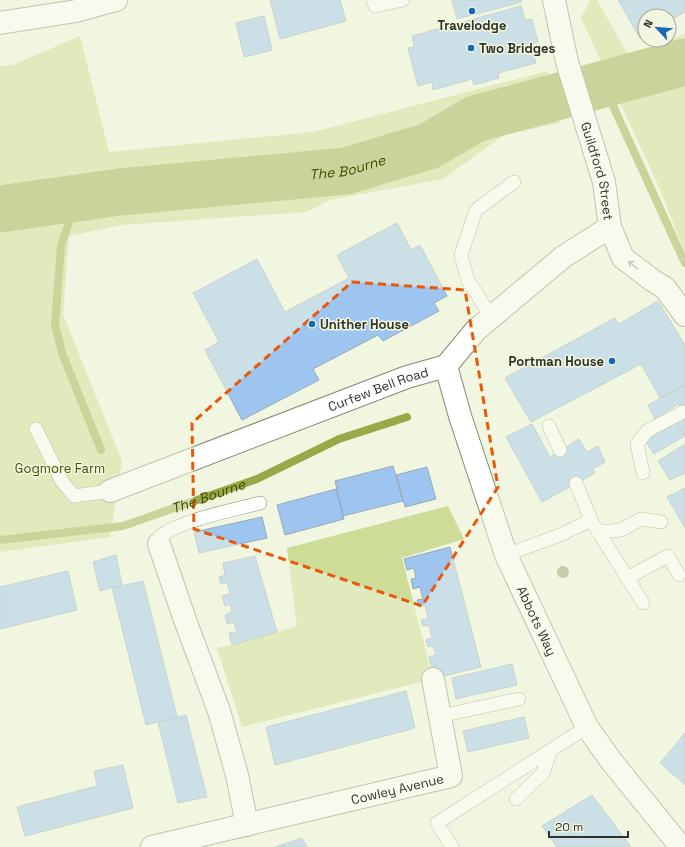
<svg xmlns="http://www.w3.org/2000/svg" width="685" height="847" font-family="'Space Grotesk',sans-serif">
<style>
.green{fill:#cddc96}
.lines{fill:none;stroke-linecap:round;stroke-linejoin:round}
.stream{stroke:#98aa48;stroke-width:8}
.river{stroke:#98aa48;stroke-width:47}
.building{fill:#9ec4f0;stroke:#9aa9ba}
.service-casing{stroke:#858a76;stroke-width:14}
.minor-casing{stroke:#858a76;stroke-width:24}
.secondary-casing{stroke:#858a76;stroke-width:24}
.service{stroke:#fff;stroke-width:13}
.minor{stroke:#fff;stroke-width:22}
.secondary{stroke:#fff;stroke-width:22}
.tree{fill:#929b67}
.oneway{stroke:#989894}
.marked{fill:none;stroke:#e8590c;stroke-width:3;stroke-dasharray:8 5;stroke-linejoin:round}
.poi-dot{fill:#1768b7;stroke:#f0f6df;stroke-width:1.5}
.labels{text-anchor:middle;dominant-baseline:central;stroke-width:3;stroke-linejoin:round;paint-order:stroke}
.poi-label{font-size:13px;font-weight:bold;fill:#303229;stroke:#f0f6df;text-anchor:start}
.street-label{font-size:13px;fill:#303229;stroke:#f0f6df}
.park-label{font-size:13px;fill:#465105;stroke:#f0f6df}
.water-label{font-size:14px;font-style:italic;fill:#424c00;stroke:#f0f6df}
</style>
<rect width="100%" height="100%" fill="#f0f6df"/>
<path class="green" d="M 590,0 L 597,0 L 629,56 L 685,34 L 685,253 L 659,187 L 581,18 Z
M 80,36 L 109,152 L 313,132 L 548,71 L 559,123 L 504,135 L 443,179 L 330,200 L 307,212 L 121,225 L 69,236 L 63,314 L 122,461 L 110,537 L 0,552 L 0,66 L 13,65 Z
M 448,506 L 464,539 L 402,558 L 433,679 L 242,727 L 217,648 L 232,645 L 297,626 L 287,548 Z"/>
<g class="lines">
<g class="stream">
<path d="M 603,84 L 685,263"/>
<path d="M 77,198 L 61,246 L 55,324 L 62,353 L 101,450"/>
<path id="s1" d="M 0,540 L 123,526 L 257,479 L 339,439 L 407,417"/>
</g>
<path class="river" id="s2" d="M 0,209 L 120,192 L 346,171 L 429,146 L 475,119 L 685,62"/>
</g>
<path class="building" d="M 270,0 L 340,0 L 346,21 L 280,39 Z
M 452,0 L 521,0 L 522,2 L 457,19 Z
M 618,0 L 685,0 L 685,12 L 669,21 L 669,16 L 645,16 L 645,36 L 640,38 Z
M 521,6 L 525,20 L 532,19 L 538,42 L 531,45 L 536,63 L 498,73 L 499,78 L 474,85 L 472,79 L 433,90 L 432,82 L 418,86 L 408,48 L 414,47 L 412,36 Z
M 264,16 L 272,50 L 244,57 L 236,23 Z
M 397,223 L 411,250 L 420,245 L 447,296 L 434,303 L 439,311 L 383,341 L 378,335 L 313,369 L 319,380 L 242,420 L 205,350 L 219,342 L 193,293 L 257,259 L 285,312 L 349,278 L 337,255 Z
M 658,301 L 685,345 L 685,385 L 660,398 L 641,364 L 531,422 L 505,378 L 615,318 L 619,324 Z
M 685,385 L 685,416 L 678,404 L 655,419 L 648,405 Z
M 685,418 L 685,436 L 676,423 Z
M 676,423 L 685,436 L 654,454 L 645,440 Z
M 532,424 L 550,457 L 579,439 L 587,452 L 598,446 L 605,462 L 593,469 L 595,473 L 542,502 L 506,437 Z
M 685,444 L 685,473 L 670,480 L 658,461 Z
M 393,466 L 403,501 L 343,516 L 335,481 Z
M 427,467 L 436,499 L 405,507 L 396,475 Z
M 685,488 L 685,528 L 667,497 Z
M 336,489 L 344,519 L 285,535 L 277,505 Z
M 262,517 L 267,538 L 199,553 L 194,532 Z
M 450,547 L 481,667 L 440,677 L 437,666 L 432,668 L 429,657 L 436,655 L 433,646 L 428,647 L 426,640 L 432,638 L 429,625 L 423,626 L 421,620 L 428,618 L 425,605 L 419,607 L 417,600 L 423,599 L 420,587 L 413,589 L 411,579 L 416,578 L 414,568 L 407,570 L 404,559 Z
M 116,555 L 122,585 L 100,591 L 93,562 Z
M 255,556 L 277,632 L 232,645 L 229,633 L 237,632 L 234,622 L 227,624 L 225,615 L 232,612 L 230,604 L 225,606 L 222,596 L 230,594 L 227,582 L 221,584 L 219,577 L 225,575 L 223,563 Z
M 68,571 L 77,610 L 0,629 L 0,587 Z
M 143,581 L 177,717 L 146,725 L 112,588 Z
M 512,664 L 517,685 L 456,699 L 452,678 Z
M 406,691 L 415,728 L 275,765 L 266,727 Z
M 186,715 L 207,797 L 178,803 L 158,722 Z
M 524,717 L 529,738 L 468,752 L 463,731 Z
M 685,733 L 685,785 L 660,763 Z
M 123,765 L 133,808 L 25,836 L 17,807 L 97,786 L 94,771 Z
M 592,795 L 631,847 L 557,847 L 542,826 Z
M 302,838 L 307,847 L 275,847 Z"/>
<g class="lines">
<g class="service-casing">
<path id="service" d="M 373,0 L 375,6 L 403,0
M 491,318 L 475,291 L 468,281 L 461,255 L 476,210 L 514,182
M 549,426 L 560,450
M 36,429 L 61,480 L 74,496 L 110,491
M 643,473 L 637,444 L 647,431 L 683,412
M 576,483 L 591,520 L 643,603
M 598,532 L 621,530 L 641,519 L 661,522
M 159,544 L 160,536 C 185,519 230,511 260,503
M 506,555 L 560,535 L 591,520
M 627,578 L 668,556 L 679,575
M 440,716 L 519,699
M 516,799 L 543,773 L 551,750
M 452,847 L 437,823 L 587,727"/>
</g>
<g class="minor-casing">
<g id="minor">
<path d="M 0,23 L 76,11 L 116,0"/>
<path id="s3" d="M 446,366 L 460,416 L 506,555 L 587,727 L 612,762 L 681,847"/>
<path id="s4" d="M 110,491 L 407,377 L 446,366 L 476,330 L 563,257 L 610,227"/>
<path d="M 159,544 L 185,620 L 219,711 L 237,775 L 247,825"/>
<path id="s5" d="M 152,847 L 451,776 L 433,679"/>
</g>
</g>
<g class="secondary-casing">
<g id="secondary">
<path id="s6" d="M 554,0 L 567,62 L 604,182 L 610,227 L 623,258 L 652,280 L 665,288 L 685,315"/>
</g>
</g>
<use href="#service" class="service"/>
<use href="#minor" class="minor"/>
<use href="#secondary" class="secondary"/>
</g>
<circle class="tree" cx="563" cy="572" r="6"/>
<defs><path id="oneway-shaft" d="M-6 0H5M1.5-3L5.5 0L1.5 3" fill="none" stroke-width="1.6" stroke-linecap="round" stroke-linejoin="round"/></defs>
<use class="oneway" href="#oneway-shaft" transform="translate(633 265) rotate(-140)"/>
<path d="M0 0H685V847H0ZM 352,282 L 465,290 L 498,487 L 422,606 L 194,529 L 192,423 Z" fill="#f0f6df" fill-opacity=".55" fill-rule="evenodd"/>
<path class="marked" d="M 352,282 L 465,290 L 498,487 L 422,606 L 194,529 L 192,423 Z"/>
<g class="poi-dot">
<circle cx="472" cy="11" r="4"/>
<circle cx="471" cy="48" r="4"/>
<circle cx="312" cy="324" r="4"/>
<circle cx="612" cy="361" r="4"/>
</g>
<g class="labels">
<g class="poi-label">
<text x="472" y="25" text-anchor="middle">Travelodge</text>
<text x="479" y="48">Two Bridges</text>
<text x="320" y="324">Unither House</text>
<text x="604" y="361" text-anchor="end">Portman House</text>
</g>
<g class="street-label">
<text stroke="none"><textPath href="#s6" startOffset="177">Guildford Street</textPath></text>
<text stroke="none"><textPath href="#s4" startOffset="287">Curfew Bell Road</textPath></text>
<text stroke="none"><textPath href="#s3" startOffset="271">Abbots Way</textPath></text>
<text stroke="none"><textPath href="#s5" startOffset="252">Cowley Avenue</textPath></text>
</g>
<g class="park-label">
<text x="60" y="468">Gogmore Farm</text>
</g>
<g class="water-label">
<text stroke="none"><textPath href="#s2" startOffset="350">The Bourne</textPath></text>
<text stroke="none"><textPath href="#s1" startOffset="214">The Bourne</textPath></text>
</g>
</g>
<g transform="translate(657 28) rotate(296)"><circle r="19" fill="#f0f6df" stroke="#a3a896"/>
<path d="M0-3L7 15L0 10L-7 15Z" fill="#1768b7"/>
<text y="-6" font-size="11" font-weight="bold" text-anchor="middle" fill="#303229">N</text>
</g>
<path d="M549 831v6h79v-6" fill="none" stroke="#303229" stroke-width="2"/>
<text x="555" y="831" font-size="12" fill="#303229" stroke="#f0f6df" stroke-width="3" paint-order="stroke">20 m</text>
</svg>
